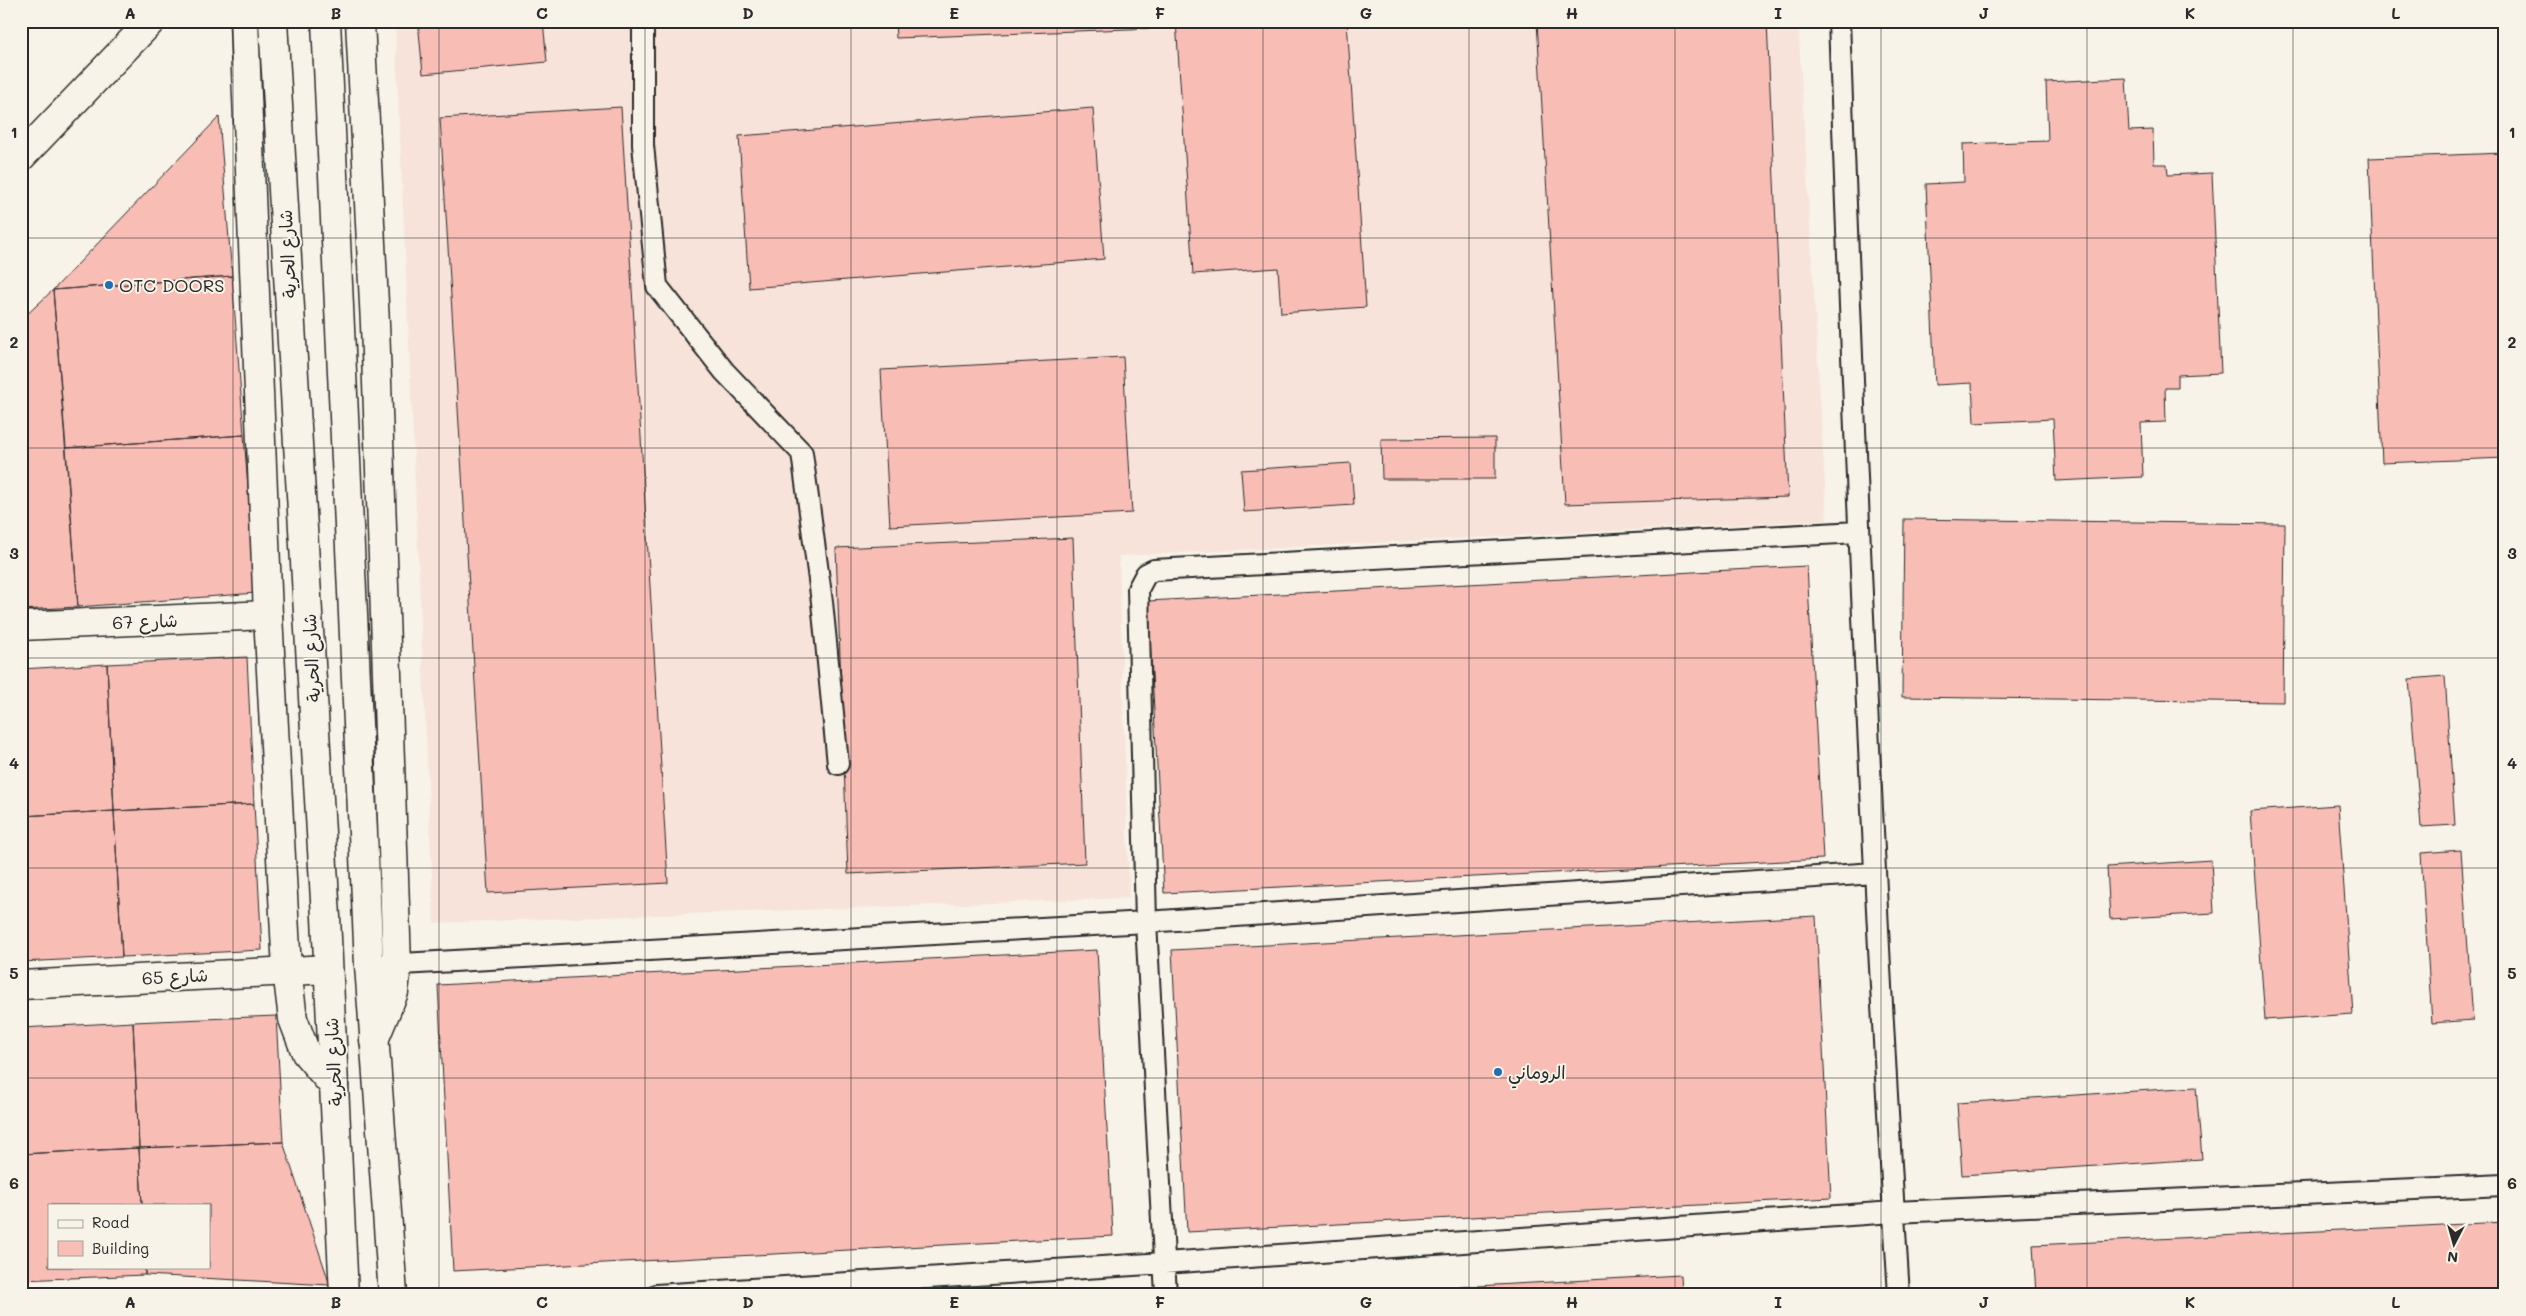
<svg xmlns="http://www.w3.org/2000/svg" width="2526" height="1316" font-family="Mali,'Playpen Sans Arabic',sans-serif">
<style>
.built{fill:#f7e3d9}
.building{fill:#f8bdb5;stroke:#2b2b2b}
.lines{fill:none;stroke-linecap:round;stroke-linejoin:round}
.service-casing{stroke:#2b2b2b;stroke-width:24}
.minor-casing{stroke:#2b2b2b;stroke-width:31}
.tertiary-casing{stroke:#2b2b2b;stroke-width:31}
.primary-casing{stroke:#2b2b2b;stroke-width:31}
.service{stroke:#f7f3e8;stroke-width:20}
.minor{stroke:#f7f3e8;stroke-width:28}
.tertiary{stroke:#f7f3e8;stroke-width:28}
.primary{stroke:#f7f3e8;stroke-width:28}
.grid{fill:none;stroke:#2b2b2b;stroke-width:1;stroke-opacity:0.55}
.poi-dot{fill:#1f6fb2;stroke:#f7f3e8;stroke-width:2}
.labels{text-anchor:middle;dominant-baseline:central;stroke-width:4;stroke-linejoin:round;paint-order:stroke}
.street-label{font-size:18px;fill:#2b2b2b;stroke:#f7f3e8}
.poi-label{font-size:18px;fill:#2b2b2b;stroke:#f7f3e8;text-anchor:start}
.neatline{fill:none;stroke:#2b2b2b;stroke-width:2}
.grid-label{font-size:16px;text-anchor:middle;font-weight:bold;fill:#2b2b2b}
</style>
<rect width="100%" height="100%" fill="#f7f3e8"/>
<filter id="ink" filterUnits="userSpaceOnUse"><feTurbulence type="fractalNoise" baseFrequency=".02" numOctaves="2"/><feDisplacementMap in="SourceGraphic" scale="10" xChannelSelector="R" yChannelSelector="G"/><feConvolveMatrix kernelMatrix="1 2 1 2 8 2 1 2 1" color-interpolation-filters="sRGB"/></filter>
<g filter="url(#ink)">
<path class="built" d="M 395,21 L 1798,21 L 1827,520 L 1119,556 L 1129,898 L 434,923 Z"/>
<path class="building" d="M 418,21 L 543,21 L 547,62 L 423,74 Z
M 895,21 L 1154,21 L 1154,28 L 896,38 Z
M 1176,21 L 1347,21 L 1366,307 L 1281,313 L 1278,268 L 1193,274 Z
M 1537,21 L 1767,21 L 1788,497 L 1565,504 Z
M 2126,78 L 2129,131 L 2153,130 L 2154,164 L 2167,164 L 2168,175 L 2212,173 L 2221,373 L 2178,375 L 2178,388 L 2165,388 L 2166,422 L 2141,423 L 2143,477 L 2056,481 L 2053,419 L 1974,423 L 1972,383 L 1935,385 L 1926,184 L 1964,182 L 1963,144 L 2048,141 L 2046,82 Z
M 621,107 L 668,883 L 488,893 L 440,118 Z
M 1093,108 L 1104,259 L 749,288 L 739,136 Z
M 219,117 L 232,276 L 53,290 Z
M 2505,153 L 2505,458 L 2382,463 L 2369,158 Z
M 232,276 L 244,435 L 66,448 L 53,290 Z
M 53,290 L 78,607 L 21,610 L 21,320 Z
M 1123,357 L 1132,513 L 890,526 L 881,370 Z
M 244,435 L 256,593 L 78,607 L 66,448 Z
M 1495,438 L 1495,479 L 1382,479 L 1381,439 Z
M 1351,463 L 1354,505 L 1244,512 L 1241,470 Z
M 1904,519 L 2285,524 L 2283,702 L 1902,697 Z
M 1073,538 L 1085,863 L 848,874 L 836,548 Z
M 1807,566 L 1823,859 L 1164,893 L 1148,601 Z
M 247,657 L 254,804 L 114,811 L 107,664 Z
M 107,664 L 114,811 L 21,816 L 21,669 Z
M 2445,676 L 2455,825 L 2421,827 L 2409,679 Z
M 254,804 L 262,950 L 122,957 L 114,811 Z
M 2338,805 L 2353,1014 L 2265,1020 L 2250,811 Z
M 114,811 L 122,957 L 21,962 L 21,816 Z
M 2461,850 L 2473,1020 L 2432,1023 L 2421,853 Z
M 2211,860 L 2214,913 L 2110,919 L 2107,867 Z
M 1816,916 L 1831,1198 L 1187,1232 L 1172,950 Z
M 1097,950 L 1113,1236 L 453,1271 L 438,985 Z
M 276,1016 L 283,1142 L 139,1148 L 133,1022 Z
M 133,1022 L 139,1148 L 21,1154 L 21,1028 Z
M 2196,1087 L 2202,1159 L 1962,1175 L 1957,1103 Z
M 283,1142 L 330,1285 L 145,1275 L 145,1267 L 209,1267 L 209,1205 L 142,1205 L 139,1148 Z
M 139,1148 L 142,1205 L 49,1205 L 49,1267 L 145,1267 L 145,1275 L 21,1280 L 21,1154 Z
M 2505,1222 L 2505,1295 L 2036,1295 L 2033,1245 Z
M 1681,1275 L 1682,1295 L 1309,1295 Z"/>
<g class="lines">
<g class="service-casing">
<path id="service" d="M 643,21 L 643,145 L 657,286 L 724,371 L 802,453 L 822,602 L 838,764
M 1839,21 C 1855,446 1872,871 1899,1295
M 384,965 L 1146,922 L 1875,873
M 656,1295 L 1165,1263 L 1894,1212 L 2505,1185
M 1166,1295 L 1146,922 L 1138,589 L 1146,574 L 1154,570 L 1858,532"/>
</g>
<g class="minor-casing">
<path id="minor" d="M 21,626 L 268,615
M 21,985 L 328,969"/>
</g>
<g class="tertiary-casing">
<path id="tertiary" d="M 244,21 L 268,615 L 287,970 L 293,1019 L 306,1053 L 334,1086
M 360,21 L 375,324 L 397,965 L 394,992 L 374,1040
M 21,157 L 151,21"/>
</g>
<g class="primary-casing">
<path id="primary" d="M 273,21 L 326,917 L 344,1295
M 326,21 L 369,965 L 393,1295"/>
</g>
<use href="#service" class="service"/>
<use href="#minor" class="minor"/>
<use href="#tertiary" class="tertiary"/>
<use href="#primary" class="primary"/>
</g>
</g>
<path class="grid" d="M 233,21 L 233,1295M 439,21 L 439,1295M 645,21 L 645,1295M 851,21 L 851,1295M 1057,21 L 1057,1295M 1263,21 L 1263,1295M 1469,21 L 1469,1295M 1675,21 L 1675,1295M 1881,21 L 1881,1295M 2087,21 L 2087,1295M 2293,21 L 2293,1295M 21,238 L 2505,238M 21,448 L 2505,448M 21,658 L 2505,658M 21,868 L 2505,868M 21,1078 L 2505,1078"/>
<g class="poi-dot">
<circle cx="109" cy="285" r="5"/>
<circle cx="1498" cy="1072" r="5"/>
</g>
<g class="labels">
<g class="street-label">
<text transform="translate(287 254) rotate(-93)">شارع الحرية</text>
<text transform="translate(145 621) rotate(-2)">شارع 67</text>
<text transform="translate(311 658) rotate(-93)">شارع الحرية</text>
<text transform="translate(175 976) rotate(-3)">شارع 65</text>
<text transform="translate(333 1062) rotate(-93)">شارع الحرية</text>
</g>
<g class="poi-label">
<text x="119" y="285">OTC DOORS</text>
<text x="1508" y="1072">الروماني</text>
</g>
</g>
<rect width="2526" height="1316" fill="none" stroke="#f7f3e8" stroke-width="55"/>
<rect x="48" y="1204" width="162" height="65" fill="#f7f3e8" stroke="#a5a39c"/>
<rect x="58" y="1220" width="25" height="8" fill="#f7f3e8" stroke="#a5a39c"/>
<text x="92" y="1228" font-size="15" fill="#2b2b2b">Road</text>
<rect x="58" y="1241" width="25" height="15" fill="#f8bdb5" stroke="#a5a39c"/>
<text x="92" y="1254" font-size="15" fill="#2b2b2b">Building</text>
<g transform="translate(2454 1244) rotate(186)" stroke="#f7f3e8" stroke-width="4" paint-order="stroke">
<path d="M0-4L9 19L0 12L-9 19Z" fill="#2b2b2b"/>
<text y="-8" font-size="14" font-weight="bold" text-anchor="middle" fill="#2b2b2b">N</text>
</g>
<rect x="28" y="28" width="2470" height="1260" class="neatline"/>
<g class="grid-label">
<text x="130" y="19">A</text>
<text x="336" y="19">B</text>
<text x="542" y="19">C</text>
<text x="748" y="19">D</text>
<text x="954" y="19">E</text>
<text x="1160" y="19">F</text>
<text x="1366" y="19">G</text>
<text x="1572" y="19">H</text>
<text x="1778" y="19">I</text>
<text x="1984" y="19">J</text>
<text x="2190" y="19">K</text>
<text x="2396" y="19">L</text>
<text x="14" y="138">1</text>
<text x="2512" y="138">1</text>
<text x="14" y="348">2</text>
<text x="2512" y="348">2</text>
<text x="14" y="559">3</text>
<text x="2512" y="559">3</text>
<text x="14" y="769">4</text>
<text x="2512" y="769">4</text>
<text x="14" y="979">5</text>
<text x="2512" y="979">5</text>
<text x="14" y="1189">6</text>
<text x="2512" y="1189">6</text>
<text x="130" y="1308">A</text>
<text x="336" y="1308">B</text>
<text x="542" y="1308">C</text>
<text x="748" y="1308">D</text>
<text x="954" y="1308">E</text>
<text x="1160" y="1308">F</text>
<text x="1366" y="1308">G</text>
<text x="1572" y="1308">H</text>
<text x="1778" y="1308">I</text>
<text x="1984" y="1308">J</text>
<text x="2190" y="1308">K</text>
<text x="2396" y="1308">L</text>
</g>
</svg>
